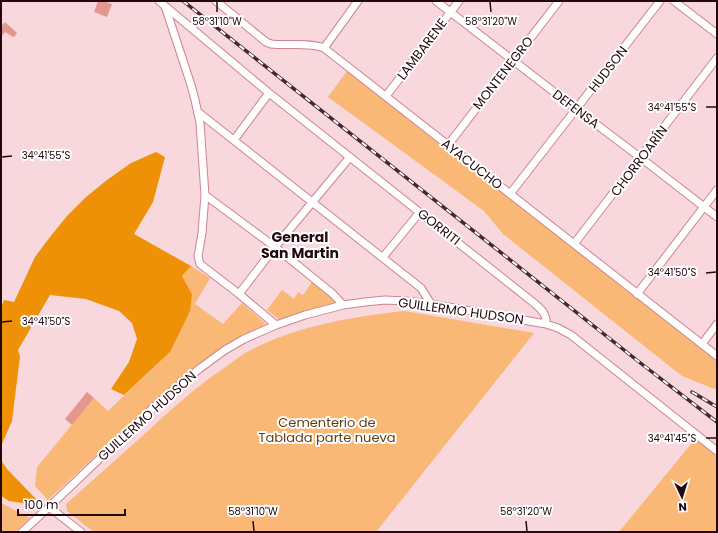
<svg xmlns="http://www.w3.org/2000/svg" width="718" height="533" font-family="Poppins,sans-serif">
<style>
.green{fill:#f9b876}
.forest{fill:#ef9107}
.building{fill:#e4968f}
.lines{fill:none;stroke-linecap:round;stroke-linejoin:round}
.minor-casing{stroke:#ce8394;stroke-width:9}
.minor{stroke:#fff;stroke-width:7}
.rail-casing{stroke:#452830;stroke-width:3.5}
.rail{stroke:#fff;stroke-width:2;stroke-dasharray:6;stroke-linecap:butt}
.ticks{fill:none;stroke:#240810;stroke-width:1.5}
.labels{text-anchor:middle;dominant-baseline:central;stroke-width:4;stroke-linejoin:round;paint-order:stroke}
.street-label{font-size:13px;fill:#240810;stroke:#fff}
.park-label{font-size:13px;fill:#643e13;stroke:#fff}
.neighbourhood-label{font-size:14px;font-weight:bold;fill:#240810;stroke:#fff}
.ticks-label{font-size:10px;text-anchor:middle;fill:#240810;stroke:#fff;stroke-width:4;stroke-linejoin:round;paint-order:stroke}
</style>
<rect width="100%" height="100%" fill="#f8d7dd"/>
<path class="green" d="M 347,71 L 717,358 L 717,390 L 682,376 L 503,234 L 484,211 L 328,97 Z
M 191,266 L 210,278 L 195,304 L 223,324 L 242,303 L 266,324 L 217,352 L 161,395 L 48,500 L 35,486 L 37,467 L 94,398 L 108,411 L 170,352 L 192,294 L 182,276 Z
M 312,282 L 334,298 L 335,300 L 334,304 L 280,320 L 267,310 L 282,290 L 294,299 L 298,292 L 303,295 Z
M 405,311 L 534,333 L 376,532 L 94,532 L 67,511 L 66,504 C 98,476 130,447 161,419 C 183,399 205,380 230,364 C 235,360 241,355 247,352 C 296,326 350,317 405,311 Z
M 695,439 L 717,456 L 717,532 L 619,532 Z
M 1,503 L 30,518 L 15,532 L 1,532 Z"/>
<path class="forest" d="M 156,152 L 165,157 L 153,202 L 134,234 L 191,266 L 182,276 L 192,294 L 190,311 L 170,352 L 124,395 L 111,389 L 129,362 L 137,339 L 132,323 L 119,311 L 86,299 L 50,295 L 18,350 L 20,356 L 12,421 L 1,446 L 1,308 L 4,300 L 14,302 L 35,257 L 50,237 L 67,216 L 86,197 L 107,180 L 131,163 Z
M 1,460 L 7,469 L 36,499 L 29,504 L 9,501 L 1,496 Z"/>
<path class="building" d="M 98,1 L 103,1 L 112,4 L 107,17 L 94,12 Z
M 5,22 L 17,33 L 14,37 L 13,36 L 13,37 L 5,32 L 1,37 L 1,26 Z
M 87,392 L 94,398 L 72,425 L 65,419 Z"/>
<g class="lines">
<g class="minor-casing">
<path id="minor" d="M 159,1 L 269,93 L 534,303 C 541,309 547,314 546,324 L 558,328 L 571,335 L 717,451
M 216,1 L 266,42 L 271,44 C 288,46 308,42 324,48 L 717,356
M 436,1 L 576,109 L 641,158 L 717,217
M 674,1 L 717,34
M 165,6 L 191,85 L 195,100 L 200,123 L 205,195 L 202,233 L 198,256 L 200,264 L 239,294 L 276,325
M 324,48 L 358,1
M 386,96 L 459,1
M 198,112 L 421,288 L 431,304
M 234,140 L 269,93
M 448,145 L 559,1
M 510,194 L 660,1
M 205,195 L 275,247 L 333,294 L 343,305
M 574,244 L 717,58
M 383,257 L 420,212
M 239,294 L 275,247 L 350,157
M 637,294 L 717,190
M 702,344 L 717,324
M 49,507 L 81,532
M 22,532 L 49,507 L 158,403 L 199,369 L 225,350 L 244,339 L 276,325 L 305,315 L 343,305 L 365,302 L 385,300 L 405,301 L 431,304 L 546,324"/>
</g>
<use href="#minor" class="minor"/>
<g class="rail-casing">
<path id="rail" d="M 183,1 L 643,365 L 717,422
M 692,392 L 717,407"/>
</g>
<use href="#rail" class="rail"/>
</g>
<path class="ticks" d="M 217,2 L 217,12M 490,2 L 491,12M 706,107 L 716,107M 2,157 L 12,156M 706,273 L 716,272M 2,322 L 12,321M 706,438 L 716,438M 253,521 L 254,531M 526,521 L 527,531"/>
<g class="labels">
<g class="street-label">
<text transform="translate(422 49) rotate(-53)">LAMBARENE</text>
<text transform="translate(608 69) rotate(-52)">HUDSON</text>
<text transform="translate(503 73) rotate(-52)">MONTENEGRO</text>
<text transform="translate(576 109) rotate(37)">DEFENSA</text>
<text transform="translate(639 161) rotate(-53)">CHORROARÍN</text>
<text transform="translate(472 164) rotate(38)">AYACUCHO</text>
<text transform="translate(439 227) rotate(38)">GORRITI</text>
<text transform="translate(461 311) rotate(8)">GUILLERMO HUDSON</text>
<text transform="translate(147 416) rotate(-42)">GUILLERMO HUDSON</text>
</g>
<g class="park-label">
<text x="327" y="422">Cementerio de<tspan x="327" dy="15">Tablada parte nueva</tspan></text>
</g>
<g class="neighbourhood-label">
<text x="300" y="237">General<tspan x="300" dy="16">San Martin</tspan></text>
</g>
</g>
<g class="ticks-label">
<text x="217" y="25">58°31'10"W</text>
<text x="491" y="25">58°31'20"W</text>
<text x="672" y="111">34°41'55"S</text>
<text x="46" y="159">34°41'55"S</text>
<text x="672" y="276">34°41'50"S</text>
<text x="46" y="325">34°41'50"S</text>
<text x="672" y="442">34°41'45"S</text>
<text x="253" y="515">58°31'10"W</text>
<text x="526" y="515">58°31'20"W</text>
</g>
<rect width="718" height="533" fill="none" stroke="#240810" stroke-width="4"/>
<g transform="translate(682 497) rotate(176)" stroke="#ffffff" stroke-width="3" paint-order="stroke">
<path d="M0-3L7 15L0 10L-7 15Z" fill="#240810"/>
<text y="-6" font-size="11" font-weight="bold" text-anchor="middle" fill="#240810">N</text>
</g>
<path d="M18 509v6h107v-6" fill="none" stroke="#240810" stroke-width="2"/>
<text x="24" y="509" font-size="12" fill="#240810" stroke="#ffffff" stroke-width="3" paint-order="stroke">100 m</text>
</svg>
